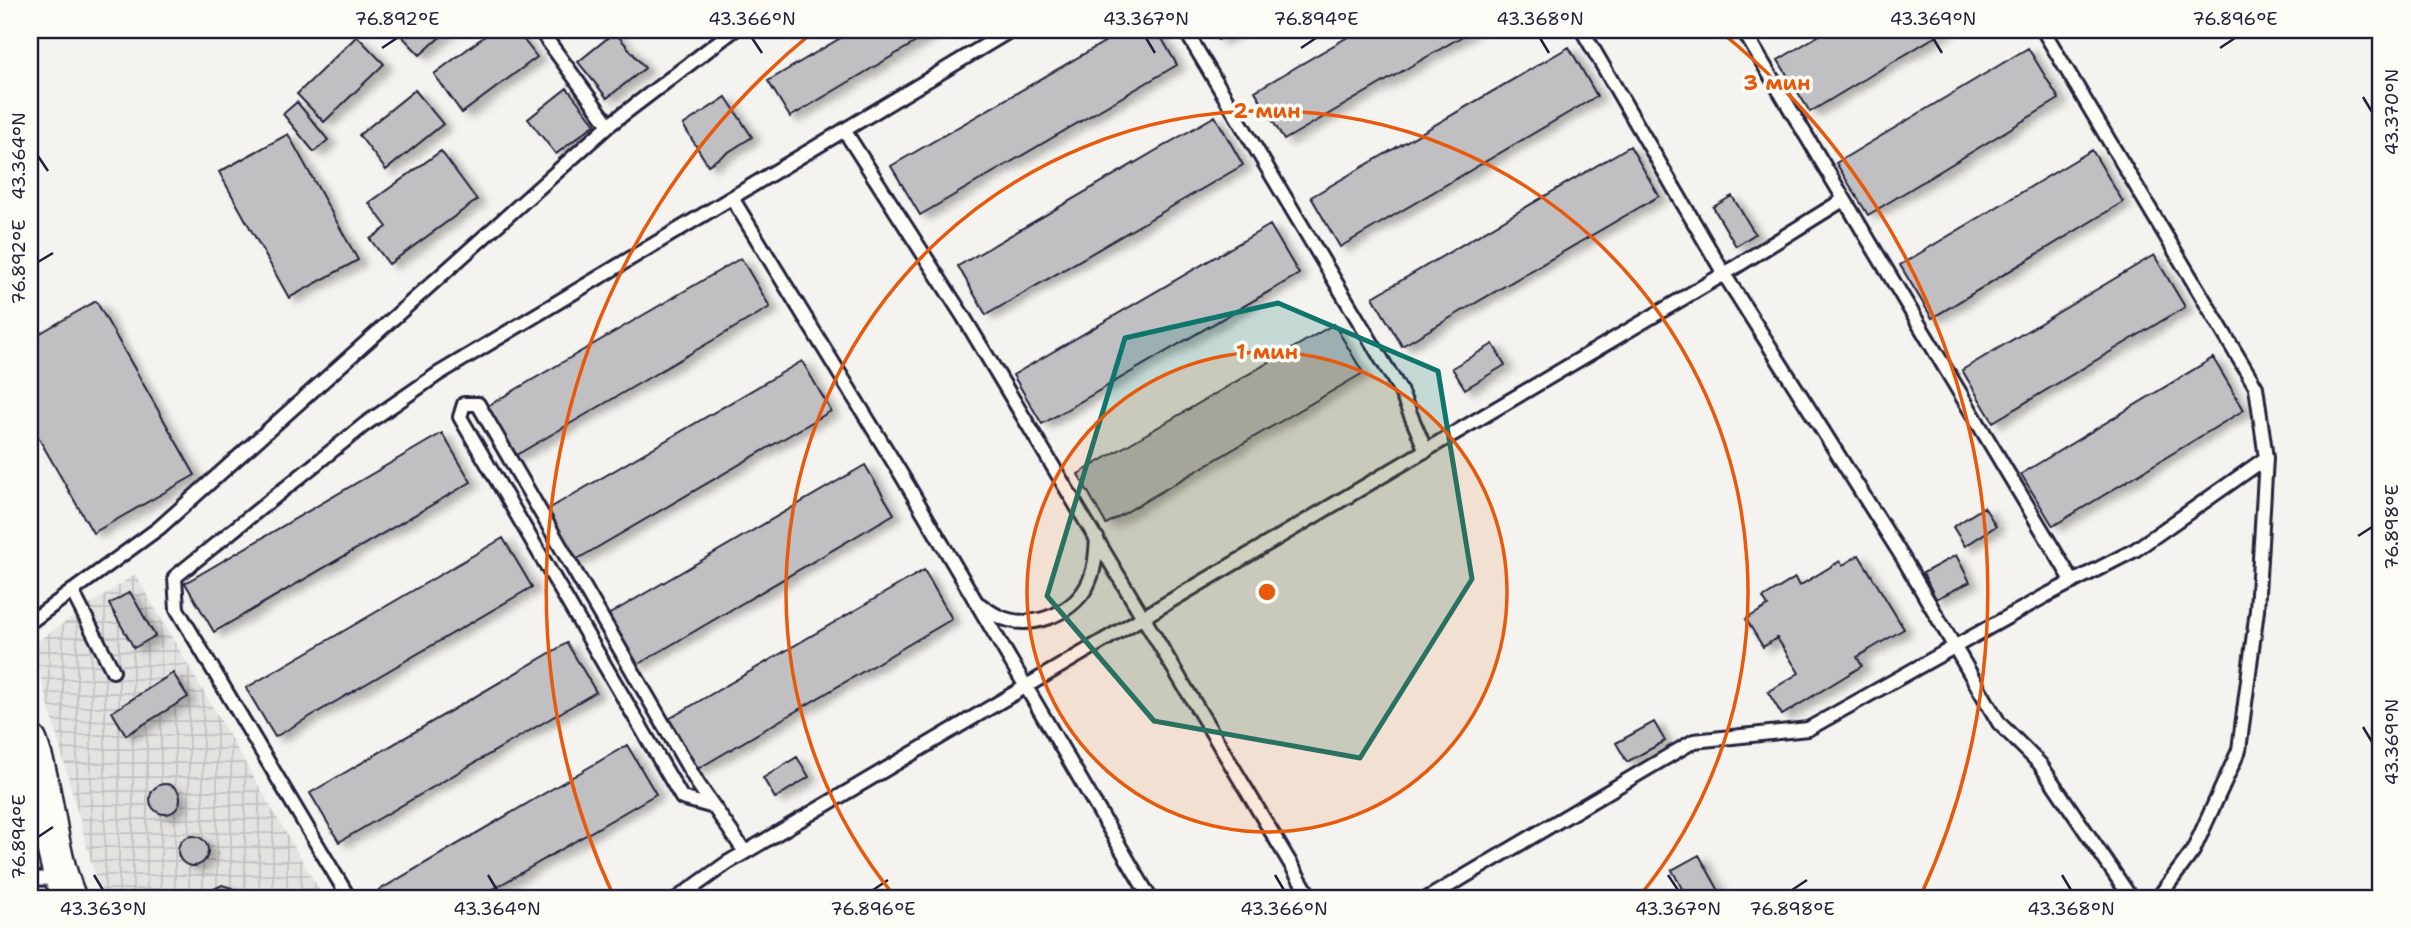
<svg xmlns="http://www.w3.org/2000/svg" width="2411" height="928" font-family="'Shantell Sans',sans-serif">
<style>
.industrial{fill:url(#industrial-grid)}
.building{fill:#c0bfc2;stroke:#22223b;stroke-width:2;filter:url(#shadow)}
.lines{fill:none;stroke-linecap:round;stroke-linejoin:round}
.service-casing{stroke:#22223b;stroke-width:18}
.secondary-casing{stroke:#22223b;stroke-width:38}
.service{stroke:#fdfcf7;stroke-width:12}
.secondary{stroke:#fdfcf7;stroke-width:33}
.marked{fill:#0f766e;fill-opacity:0.2;stroke:#0f766e;stroke-width:5;stroke-linejoin:round}
.ticks{fill:none;stroke:#22223b;stroke-width:2.5}
.ring{fill:none;stroke:#e8590c;stroke-width:3.5}
.centre{fill:#e8590c;stroke:#fdfcf7;stroke-width:3.5}
.ring-label{font-size:21px;text-anchor:middle;font-weight:bold;fill:#e8590c;stroke:#fdfcf7;stroke-width:7;stroke-linejoin:round;paint-order:stroke}
.neatline{fill:none;stroke:#22223b;stroke-width:2.5}
.ticks-label{font-size:18px;text-anchor:middle;fill:#22223b}
</style>
<defs>
<pattern id="industrial-grid" width="8" height="8" patternUnits="userSpaceOnUse" patternTransform="scale(1.75)"><rect width="8" height="8" fill="#e4e3e2"/><path d="M0 4h8M4 0v8" fill="none" stroke="#c3c2c3"/></pattern>
<filter id="shadow"><feDropShadow dx="8" dy="4.5" stdDeviation="3.5" flood-color="#0004"/></filter>
</defs>
<rect width="100%" height="100%" fill="#f4f3ef"/>
<filter id="ink" filterUnits="userSpaceOnUse"><feTurbulence type="fractalNoise" baseFrequency=".0143" numOctaves="2"/><feDisplacementMap in="SourceGraphic" scale="14" xChannelSelector="R" yChannelSelector="G"/><feConvolveMatrix kernelMatrix="1 2 1 2 8 2 1 2 1" color-interpolation-filters="sRGB"/></filter>
<g filter="url(#ink)">
<path class="industrial" d="M 135,574 L 324,898 L 101,898 L 32,645 Z"/>
<path class="building" d="M 396,30 L 448,30 L 420,55 Z
M 493,30 L 516,30 L 537,57 L 462,113 L 434,74 Z
M 854,30 L 936,30 L 790,117 L 768,81 Z
M 1125,30 L 1157,30 L 1177,65 L 920,215 L 891,166 Z
M 1212,30 L 1235,30 L 1218,40 Z
M 1360,30 L 1473,30 L 1284,140 L 1255,91 Z
M 1828,30 L 1946,30 L 1810,112 L 1778,60 Z
M 615,32 L 645,68 L 607,98 L 578,62 Z
M 357,36 L 384,64 L 324,122 L 297,94 Z
M 1569,47 L 1597,96 L 1340,247 L 1311,197 Z
M 2028,48 L 2059,99 L 1868,215 L 1836,163 Z
M 567,88 L 595,124 L 556,154 L 528,119 Z
M 415,90 L 443,124 L 386,170 L 359,135 Z
M 726,97 L 752,137 L 708,165 L 683,125 Z
M 297,102 L 328,140 L 314,152 L 283,114 Z
M 1215,116 L 1243,165 L 986,315 L 958,266 Z
M 288,134 L 358,260 L 289,298 L 219,172 Z
M 1630,146 L 1659,196 L 1402,346 L 1373,297 Z
M 2092,150 L 2123,202 L 1932,318 L 1900,265 Z
M 441,151 L 477,200 L 389,264 L 370,239 L 387,227 L 369,203 Z
M 1732,196 L 1755,234 L 1736,246 L 1713,207 Z
M 1270,225 L 1299,274 L 1042,424 L 1013,375 Z
M 2154,255 L 2185,307 L 1993,422 L 1962,370 Z
M 741,258 L 770,307 L 513,457 L 484,408 Z
M 96,301 L 195,475 L 93,533 L 30,423 L 30,339 Z
M 1334,324 L 1363,373 L 1106,524 L 1078,474 Z
M 1493,344 L 1505,365 L 1465,389 L 1452,368 Z
M 2213,358 L 2244,410 L 2053,526 L 2021,474 Z
M 802,361 L 831,411 L 574,561 L 545,511 Z
M 442,433 L 471,482 L 214,632 L 185,583 Z
M 865,465 L 894,514 L 637,665 L 608,615 Z
M 1984,507 L 1996,526 L 1965,546 L 1953,527 Z
M 503,538 L 532,587 L 275,737 L 246,688 Z
M 1859,555 L 1904,629 L 1857,657 L 1862,666 L 1782,715 L 1768,692 L 1799,673 L 1777,638 L 1763,647 L 1746,619 L 1768,606 L 1763,598 L 1795,578 L 1799,586 L 1840,561 L 1843,565 Z
M 1956,555 L 1970,582 L 1936,599 L 1923,573 Z
M 924,570 L 952,619 L 696,770 L 667,720 Z
M 130,592 L 155,636 L 134,648 L 109,604 Z
M 567,643 L 596,692 L 339,842 L 310,793 Z
M 173,673 L 188,697 L 126,735 L 112,712 Z
M 1654,722 L 1665,741 L 1627,762 L 1616,743 Z
M 627,745 L 656,794 L 478,898 L 372,898 L 371,895 Z
M 797,757 L 809,777 L 775,798 L 763,778 Z
M150 799a15 15 0 1 1 30 0a15 15 0 1 1-30 0Z
M178 851a15 15 0 1 1 30 0a15 15 0 1 1-30 0Z
M 1699,855 L 1723,898 L 1687,898 L 1672,870 Z
M 222,885 L 232,888 L 238,898 L 208,898 L 212,890 Z"/>
<g class="lines">
<g class="service-casing">
<path id="service" d="M 540,30 L 609,125
M 1185,30 L 1400,390 L 1426,451
M 1582,30 L 1724,274 L 1903,558 L 1999,723 L 2040,764 L 2131,898
M 1743,30 L 2073,582
M 2043,30 L 2256,387 L 2266,458 L 2257,610 L 2239,750 L 2193,851 L 2158,898
M 844,130 L 963,316 L 1311,898
M 732,198 L 901,474 L 1150,898
M 72,591 L 113,671
M 979,604 C 985,608 991,613 998,616 C 1029,631 1071,615 1087,586 C 1095,571 1096,554 1097,538
M 30,622 L 159,528 L 609,125 L 734,30
M 714,807 L 682,798 L 460,417 L 464,404 L 478,404 L 698,784 L 745,852
M 30,879 L 60,878
M 349,898 L 177,609 L 175,577 L 364,425 L 438,374 L 1011,30
M 678,898 L 727,863 L 1724,274 L 1843,200
M 1428,898 L 1694,741 L 1808,729 L 2045,596 L 2135,550 L 2266,458"/>
</g>
<g class="secondary-casing">
<path id="secondary" d="M 30,742 C 49,793 48,849 69,898"/>
</g>
<use href="#service" class="service"/>
<use href="#secondary" class="secondary"/>
</g>
</g>
<path class="marked" d="M 1278,303 L 1438,371 L 1472,579 L 1360,758 L 1154,721 L 1047,596 L 1125,338 Z"/>
<path class="ticks" d="M 752,38 L 762,53M 1146,38 L 1155,53M 1540,38 L 1549,53M 1933,38 L 1942,53M 382,48 L 397,38M 1301,48 L 1316,38M 2220,48 L 2235,38M 2363,97 L 2372,112M 38,156 L 48,171M 38,262 L 53,253M 2358,536 L 2372,527M 2363,727 L 2372,742M 38,837 L 53,827M 94,875 L 103,890M 488,875 L 497,890M 1275,875 L 1284,890M 1668,875 L 1678,890M 2062,875 L 2071,890M 873,890 L 888,880M 1792,890 L 1807,880"/>
<circle cx="1267" cy="592" r="240" fill="#e8590c" fill-opacity=".12"/>
<g class="ring">
<circle cx="1267" cy="592" r="240"/>
<path d="M896 898A481 481 0 1 1 1638 898"/>
<path d="M614 897A721 721 0 0 1 813 32M1721 32A721 721 0 0 1 1920 897"/>
</g>
<circle cx="1267" cy="592" r="10" class="centre"/>
<g class="ring-label">
<text x="1777" y="90">3 мин</text>
<text x="1267" y="118">2 мин</text>
<text x="1267" y="359">1 мин</text>
</g>
<rect width="2411" height="928" fill="none" stroke="#fdfcf7" stroke-width="77"/>
<rect x="38" y="38" width="2334" height="852" class="neatline"/>
<g class="ticks-label">
<text x="397" y="25">76.892°E</text>
<text x="752" y="25">43.366°N</text>
<text x="1146" y="25">43.367°N</text>
<text x="1316" y="25">76.894°E</text>
<text x="1540" y="25">43.368°N</text>
<text x="1933" y="25">43.369°N</text>
<text x="2235" y="25">76.896°E</text>
<text transform="translate(2392 112) rotate(-90)" y="6">43.370°N</text>
<text transform="translate(19 156) rotate(-90)" y="6">43.364°N</text>
<text transform="translate(19 262) rotate(-90)" y="6">76.892°E</text>
<text transform="translate(2392 527) rotate(-90)" y="6">76.898°E</text>
<text transform="translate(2392 742) rotate(-90)" y="6">43.369°N</text>
<text transform="translate(19 837) rotate(-90)" y="6">76.894°E</text>
<text x="103" y="915">43.363°N</text>
<text x="497" y="915">43.364°N</text>
<text x="873" y="915">76.896°E</text>
<text x="1284" y="915">43.366°N</text>
<text x="1678" y="915">43.367°N</text>
<text x="1792" y="915">76.898°E</text>
<text x="2071" y="915">43.368°N</text>
</g>
</svg>
